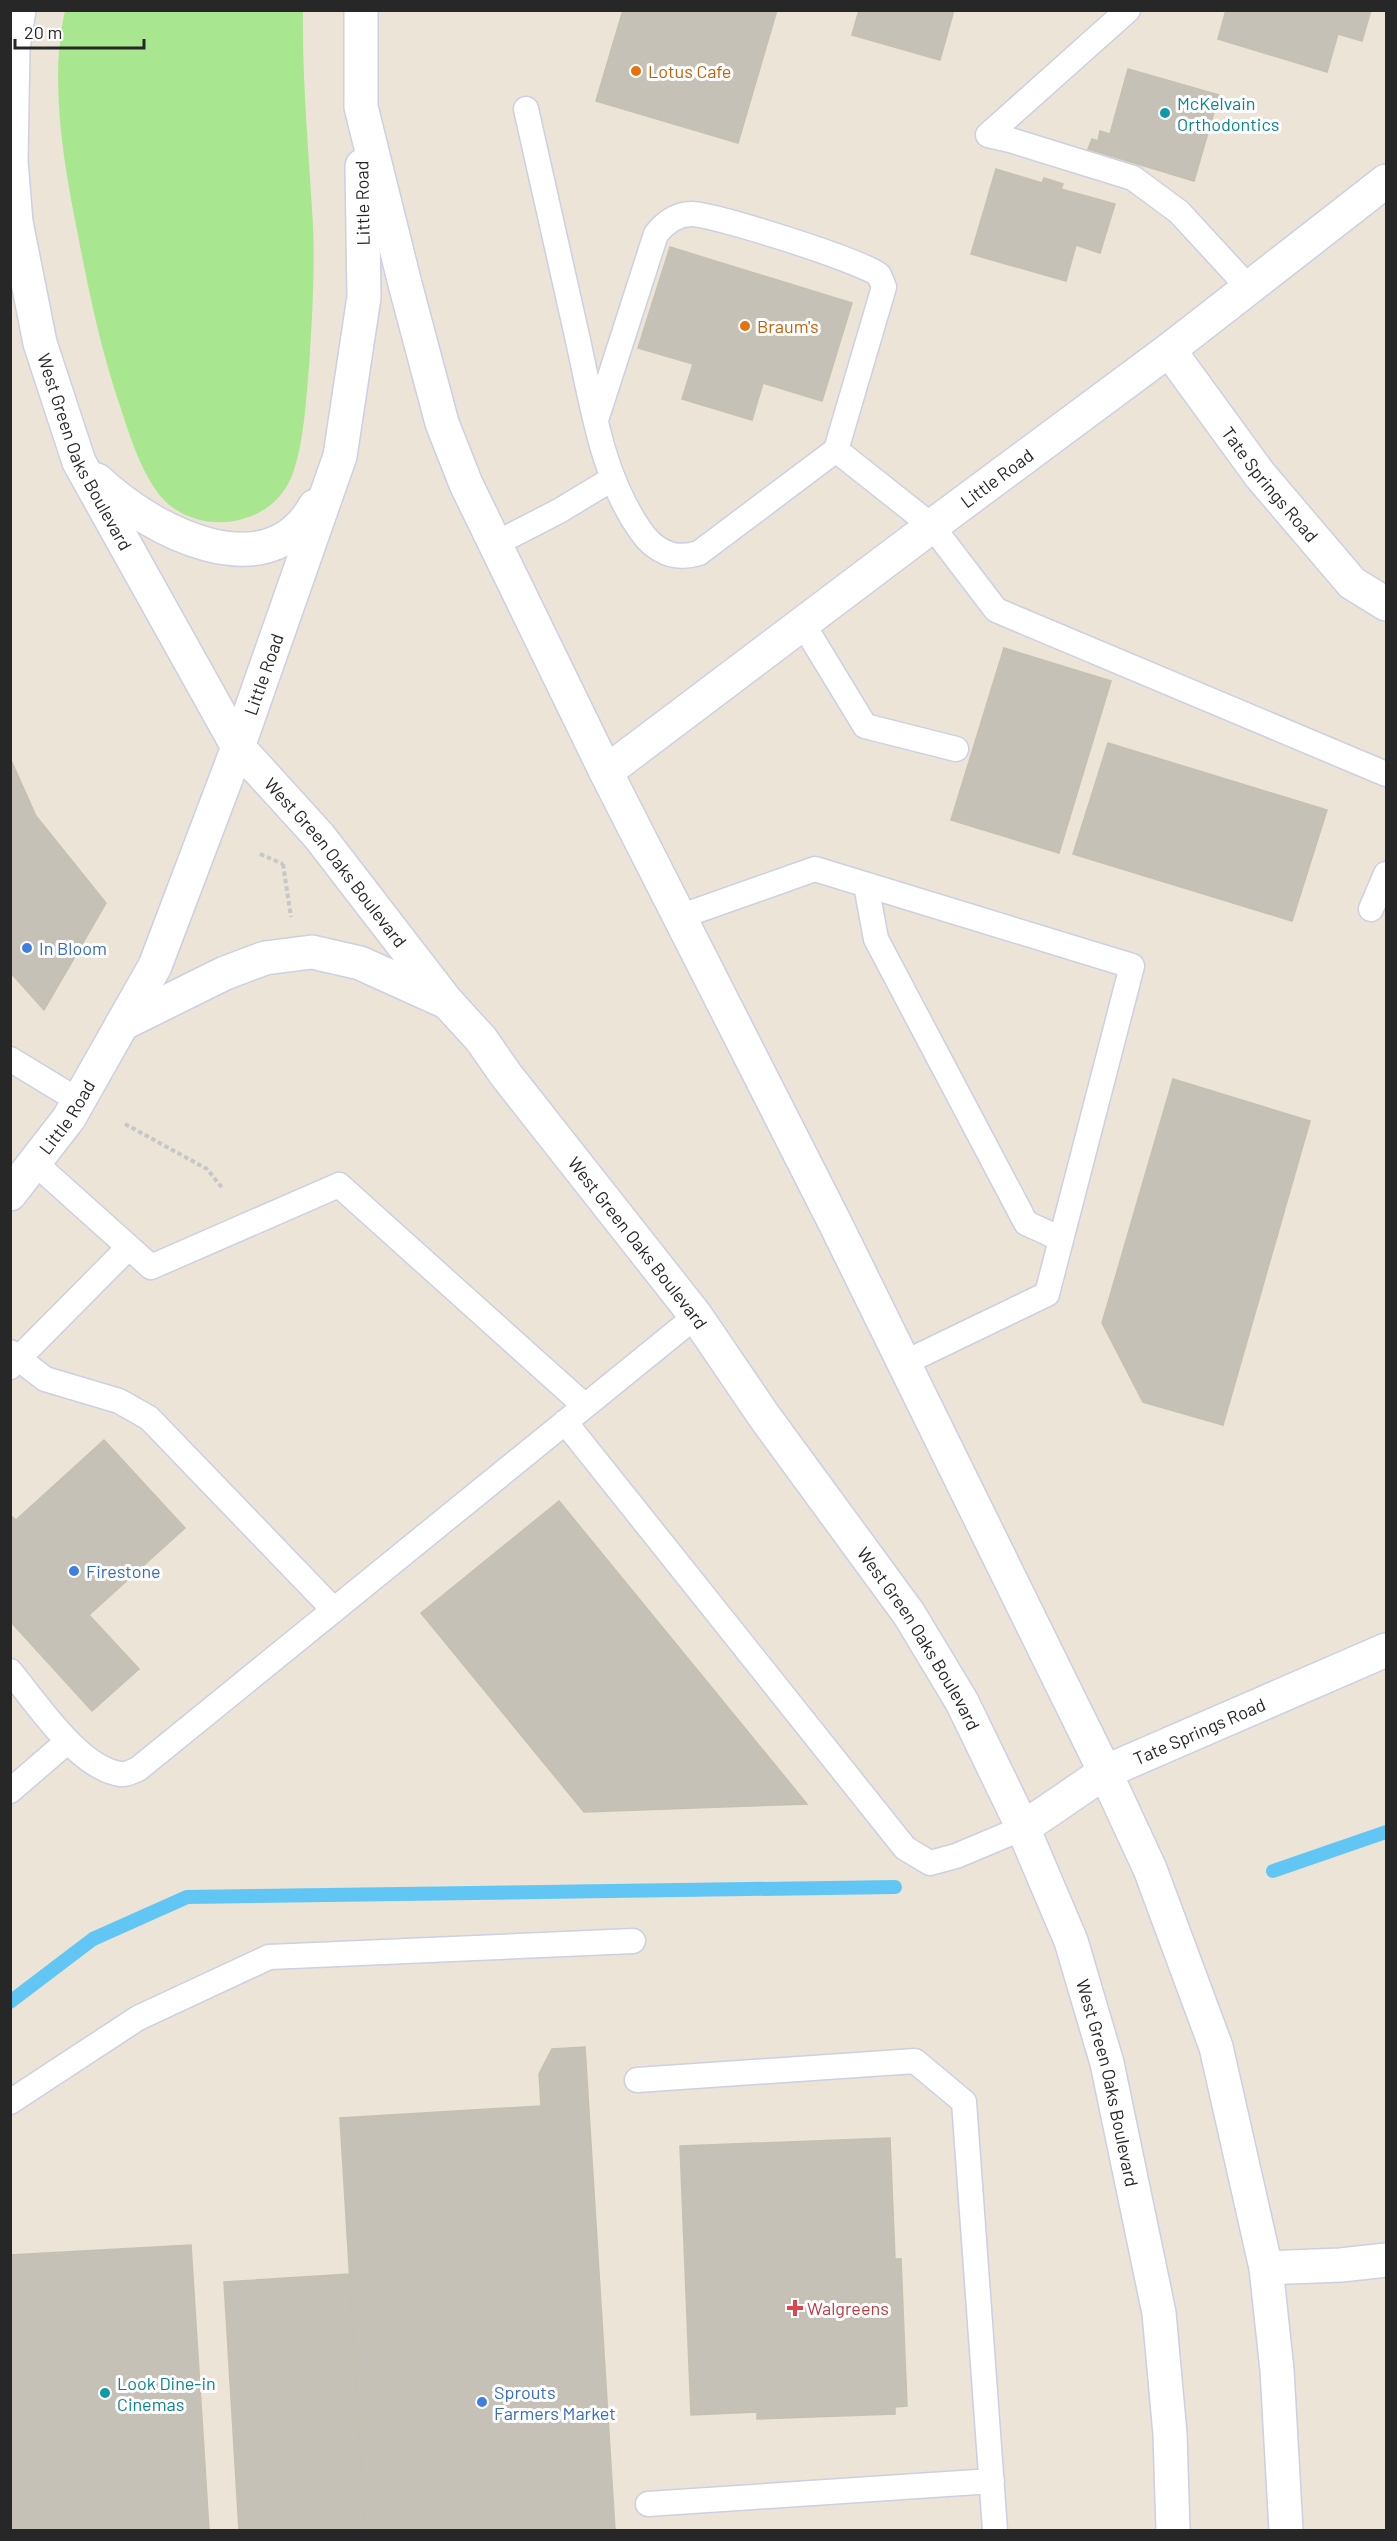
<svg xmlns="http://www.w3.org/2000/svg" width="1397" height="2541" font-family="Barlow,sans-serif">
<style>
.green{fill:#a8e68f}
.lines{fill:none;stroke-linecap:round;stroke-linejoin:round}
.stream{stroke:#62c6f5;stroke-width:14}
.building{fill:#c6c1b7;stroke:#c6c0b1;stroke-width:1.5}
.service-casing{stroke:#cdcfe2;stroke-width:27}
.minor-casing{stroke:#cdcfe2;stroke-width:36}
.tertiary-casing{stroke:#cdcfe2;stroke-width:36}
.secondary-casing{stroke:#cdcfe2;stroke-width:36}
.path{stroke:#c7c7c7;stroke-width:4;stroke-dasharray:4.5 3;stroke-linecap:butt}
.service{stroke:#fff;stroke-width:24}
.minor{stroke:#fff;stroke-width:33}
.tertiary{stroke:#fff;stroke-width:33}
.secondary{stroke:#fff;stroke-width:33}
.food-dot{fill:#e8710a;stroke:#fff;stroke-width:2}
.culture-dot{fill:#0f9aa8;stroke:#fff;stroke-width:2}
.shop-dot{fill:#3f7fe0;stroke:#fff;stroke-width:2}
.health-dot{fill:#e0444e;stroke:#fff;stroke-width:2}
.labels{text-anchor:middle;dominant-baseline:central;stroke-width:6;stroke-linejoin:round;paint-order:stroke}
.food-label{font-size:18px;fill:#c56008;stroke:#fff;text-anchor:start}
.culture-label{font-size:18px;fill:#0d838f;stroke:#fff;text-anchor:start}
.street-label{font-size:18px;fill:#272727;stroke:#fff}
.shop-label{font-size:18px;fill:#366cbe;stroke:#fff;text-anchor:start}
.health-label{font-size:18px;fill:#be3a42;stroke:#fff;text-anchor:start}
</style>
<rect width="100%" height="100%" fill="#ebe4d7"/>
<path class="green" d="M 65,11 L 303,11 C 302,83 309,154 313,226 C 315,273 312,320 309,367 C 306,401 304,441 293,473 C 283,500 262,516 234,521 C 209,526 179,517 162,498 C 141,473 130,436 120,406 C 101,350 89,293 78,235 C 64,165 49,82 65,11 Z"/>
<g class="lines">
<path class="stream" d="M 1273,1871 L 1386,1832
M 10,2002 L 93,1939 L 187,1897 L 895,1887"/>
</g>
<path class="building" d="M 623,10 L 777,10 L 738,143 L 596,101 Z
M 859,10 L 954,10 L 940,60 L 852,35 Z
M 1226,10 L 1371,10 L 1362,41 L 1338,34 L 1327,72 L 1218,39 Z
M 1128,69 L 1219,95 L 1194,181 L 1088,149 L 1092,139 L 1098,141 L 1100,131 L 1110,134 Z
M 996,169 L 1042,183 L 1044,178 L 1063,184 L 1061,189 L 1115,204 L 1100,253 L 1076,245 L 1066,281 L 971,254 Z
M 670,247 L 852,303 L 822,401 L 763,383 L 752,420 L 682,399 L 693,364 L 638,348 Z
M 1004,648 L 1111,681 L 1059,853 L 951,820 Z
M 1108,743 L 1327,810 L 1292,921 L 1073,854 Z
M 10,758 L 36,816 L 106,903 L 44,1010 L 10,972 Z
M 1173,1079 L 1310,1121 L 1223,1425 L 1143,1402 L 1102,1323 Z
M 104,1440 L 185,1528 L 89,1615 L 139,1669 L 92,1711 L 10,1621 L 10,1515 L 16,1520 Z
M 559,1501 L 807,1804 L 584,1812 L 421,1613 Z
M 585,2047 L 615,2530 L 365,2530 L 340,2118 L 541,2106 L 539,2074 L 552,2049 Z
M 890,2138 L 895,2259 L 901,2259 L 907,2406 L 895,2407 L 895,2414 L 757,2419 L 757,2412 L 691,2415 L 680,2146 Z
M 191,2245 L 209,2530 L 10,2530 L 10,2255 Z
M 349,2274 L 365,2530 L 239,2530 L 224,2282 Z"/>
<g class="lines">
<g class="service-casing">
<path id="service" d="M 1128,10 L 988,135 L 1010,140 L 1133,178 L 1179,212 L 1249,288
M 526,109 C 543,185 560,261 577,336 C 592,402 601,474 640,530 C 654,551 675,561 699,553 L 836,450 L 932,526 L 996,610 L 1386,774
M 596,420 L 656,234 C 665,223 676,214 691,214 C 714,214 862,261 879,275 L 884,287 L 836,450
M 495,544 L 559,511 L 612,479
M 803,624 L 865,726 L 956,749
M 866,885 L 876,939 L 1026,1223 L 1061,1239
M 1371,909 L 1386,874
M 679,917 L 815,869 L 1132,966 L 1047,1294 L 904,1363
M 10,1059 L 79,1101
M 35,1163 L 151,1267 L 339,1185 L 585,1406
M 10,1352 L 45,1379 L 119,1401 L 149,1418 L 334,1610
M 10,1367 L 129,1247
M 565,1422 L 905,1848 L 930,1863 L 956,1856 L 1023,1828
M 10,1671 C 36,1702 79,1769 121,1774 C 126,1775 133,1771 138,1769 L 696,1316
M 10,1791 L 68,1741
M 637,2080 L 915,2061 L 964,2102 L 995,2530
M 10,2102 L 138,2018 L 269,1957 L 633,1941
M 648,2504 L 992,2481"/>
</g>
<g class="minor-casing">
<g id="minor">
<path id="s1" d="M 1169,350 L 1260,475 L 1352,583 L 1386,604"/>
<path id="s2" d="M 1023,1828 L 1105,1772 L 1386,1650"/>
<path d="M 1266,2268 L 1341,2265 L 1386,2260"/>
</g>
</g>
<g class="tertiary-casing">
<g id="tertiary">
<path id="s3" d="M 606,772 L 932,526 L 1169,350 L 1386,181"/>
</g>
</g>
<g class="secondary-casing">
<g id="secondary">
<path id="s4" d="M 19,10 L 13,48 L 11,161 L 16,222 L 40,343 L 79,462 L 238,747 L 319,836 L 447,1002 L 481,1039 L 506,1075 L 696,1316 L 764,1416 L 909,1614 L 962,1702 L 1023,1828 L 1071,1941 L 1107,2063 L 1159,2313 L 1170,2434 L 1173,2530"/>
<path d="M 361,10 L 361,107 L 405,284 L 442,423 L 466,484 L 606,772 L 835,1223 L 1105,1772 L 1150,1869 L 1216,2047 L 1266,2268 L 1277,2370 L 1286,2530"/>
<path d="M 97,480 C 149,530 267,593 315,506"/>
<path d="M 122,1024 L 225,973 L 265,958 L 312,952 L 360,963 L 444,1001"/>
<path id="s5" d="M 10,1194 L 69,1118 L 155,966 L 238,747 L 340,456 L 364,297 L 362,166"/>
</g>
</g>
<path class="path" d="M 260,854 L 283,864
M 283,864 L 291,917
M 125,1124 L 207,1169 L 223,1189"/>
<use href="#service" class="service"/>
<use href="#minor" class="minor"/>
<use href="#tertiary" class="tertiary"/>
<use href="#secondary" class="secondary"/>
</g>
<g class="food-dot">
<circle cx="636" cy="71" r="6"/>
<circle cx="745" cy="326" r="6"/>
</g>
<g class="culture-dot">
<circle cx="1165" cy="113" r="6"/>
<circle cx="105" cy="2393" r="6"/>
</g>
<g class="shop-dot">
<circle cx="27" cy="948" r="6"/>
<circle cx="74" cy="1571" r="6"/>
<circle cx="482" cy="2402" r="6"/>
</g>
<path class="health-dot" d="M792 2299h6v6h6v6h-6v6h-6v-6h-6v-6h6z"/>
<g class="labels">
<g class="food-label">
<text x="648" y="71">Lotus Cafe</text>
<text x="757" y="326">Braum's</text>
</g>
<g class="culture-label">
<text x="1177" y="103">McKelvain<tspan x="1177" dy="21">Orthodontics</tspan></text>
<text x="117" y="2383">Look Dine-in<tspan x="117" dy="21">Cinemas</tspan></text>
</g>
<g class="street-label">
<text transform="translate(362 203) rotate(-91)">Little Road</text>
<text stroke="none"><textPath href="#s4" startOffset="454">West Green Oaks Boulevard</textPath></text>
<text stroke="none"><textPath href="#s3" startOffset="489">Little Road</textPath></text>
<text stroke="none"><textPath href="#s1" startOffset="168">Tate Springs Road</textPath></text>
<text stroke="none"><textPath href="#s5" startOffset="582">Little Road</textPath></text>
<text stroke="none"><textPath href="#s4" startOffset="939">West Green Oaks Boulevard</textPath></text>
<text stroke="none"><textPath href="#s5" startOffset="96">Little Road</textPath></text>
<text stroke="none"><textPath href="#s4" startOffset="1425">West Green Oaks Boulevard</textPath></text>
<text stroke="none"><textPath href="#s4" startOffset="1911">West Green Oaks Boulevard</textPath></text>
<text stroke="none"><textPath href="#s2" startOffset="202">Tate Springs Road</textPath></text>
<text stroke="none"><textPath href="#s4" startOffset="2397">West Green Oaks Boulevard</textPath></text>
</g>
<g class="shop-label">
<text x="39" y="948">In Bloom</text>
<text x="86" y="1571">Firestone</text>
<text x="494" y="2392">Sprouts<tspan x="494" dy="21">Farmers Market</tspan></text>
</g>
<g class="health-label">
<text x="807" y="2308">Walgreens</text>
</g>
</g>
<rect width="1397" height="2541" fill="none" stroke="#272727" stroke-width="24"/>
<path d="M15 39v9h129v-9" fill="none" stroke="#272727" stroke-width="3"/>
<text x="24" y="39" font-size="18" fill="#272727" stroke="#ffffff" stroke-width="4.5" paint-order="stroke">20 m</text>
</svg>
